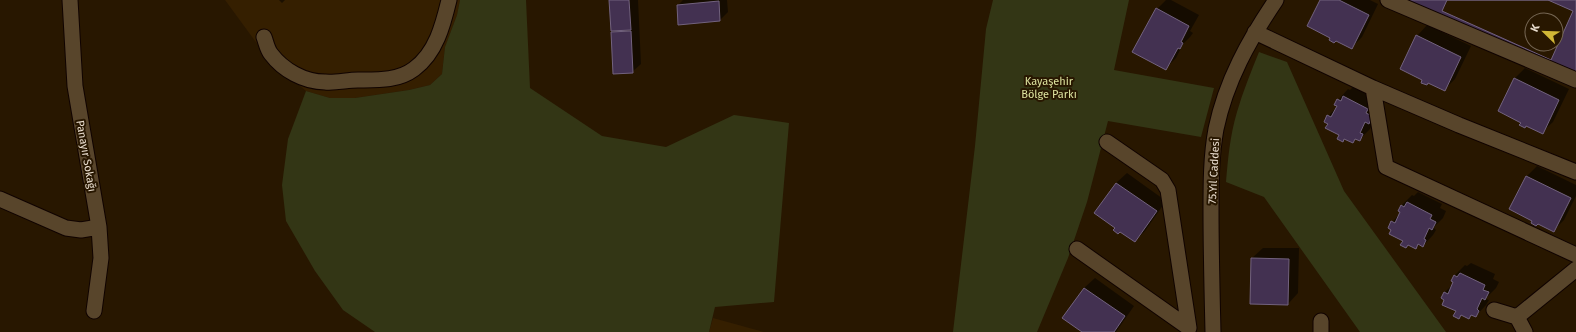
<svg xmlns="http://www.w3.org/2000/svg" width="1576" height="332" font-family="'Fira Sans',sans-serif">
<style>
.built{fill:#351f00}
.green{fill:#333615}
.shadow{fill:#0007}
.building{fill:#433151;stroke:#72627e;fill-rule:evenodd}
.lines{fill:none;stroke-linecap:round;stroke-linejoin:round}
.minor-casing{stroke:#100300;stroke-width:17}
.minor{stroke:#58452b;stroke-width:15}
.labels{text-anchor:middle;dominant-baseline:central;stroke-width:4;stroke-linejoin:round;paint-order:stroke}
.park-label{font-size:11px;fill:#dce29e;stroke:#281700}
.street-label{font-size:11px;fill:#eadecf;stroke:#281700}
</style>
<rect width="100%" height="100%" fill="#281700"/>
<path class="built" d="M 225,0 L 460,0 L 457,15 L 445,47 L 442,74 L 430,85 L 409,90 L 355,98 L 330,98 L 306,91 L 293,80 L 261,49 Z
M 713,318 L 764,332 L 709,332 Z"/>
<path class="green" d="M 460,0 L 526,0 L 530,88 L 602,136 L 666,147 L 734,115 L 789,123 L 774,302 L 715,307 L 709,332 L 375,332 L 343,310 L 315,271 L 286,221 L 282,185 L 288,139 L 306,91 L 330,98 L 355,98 L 409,90 L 430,85 L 442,74 L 445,47 L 457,15 Z
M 993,0 L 1129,0 L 1114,70 L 1214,88 L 1201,137 L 1108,121 L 1087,202 L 1068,258 L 1037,332 L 953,332 L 975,146 L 986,29 Z
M 1259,52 L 1287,62 L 1344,191 L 1446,332 L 1360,332 L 1264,197 L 1226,182 C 1228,159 1230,135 1237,112 C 1243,91 1251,72 1259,52 Z"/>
<path class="shadow" d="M 279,0 L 285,0 L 282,3 Z
M 610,0 L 638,0 L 641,64 L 632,72 L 614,73 Z
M 683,0 L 727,0 L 728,12 L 720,20 L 679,23 L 678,5 Z
M 1166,0 L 1171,0 L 1199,15 L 1190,31 L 1193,33 L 1190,37 L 1183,44 L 1176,58 L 1165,69 L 1157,9 Z
M 1321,0 L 1370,0 L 1378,4 L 1362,37 L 1352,47 L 1331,37 Z
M 1427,25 L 1471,46 L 1455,79 L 1444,90 L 1424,79 L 1417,36 Z
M 1525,68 L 1569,89 L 1553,122 L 1542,132 L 1499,111 L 1515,78 Z
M 1354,86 L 1378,98 L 1379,112 L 1371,121 L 1370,122 L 1372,124 L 1370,129 L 1359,140 L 1356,138 L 1352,142 L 1345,138 L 1342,141 L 1340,134 L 1329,123 L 1328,116 L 1338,106 L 1338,100 L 1348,89 L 1350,90 Z
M 1537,166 L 1576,185 L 1576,196 L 1564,220 L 1554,230 L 1510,209 L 1527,176 Z
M 1127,173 L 1166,201 L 1145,231 L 1135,241 L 1096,213 L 1116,183 Z
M 1418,192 L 1442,204 L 1440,208 L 1446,211 L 1443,218 L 1435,226 L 1434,228 L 1436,230 L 1433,235 L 1423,246 L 1420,244 L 1416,247 L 1409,244 L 1406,247 L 1404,240 L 1393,229 L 1392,222 L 1402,212 L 1401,206 L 1412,195 L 1414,196 Z
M 1263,248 L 1299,248 L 1298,293 L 1288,304 L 1252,258 Z
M 1471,263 L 1495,274 L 1493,279 L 1499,282 L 1496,288 L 1487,297 L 1486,299 L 1489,300 L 1486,305 L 1476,316 L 1473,314 L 1469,318 L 1462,314 L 1459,317 L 1457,311 L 1442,298 L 1445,292 L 1455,282 L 1454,276 L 1465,265 L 1467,266 Z
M 1095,278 L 1134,306 L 1116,332 L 1083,332 L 1084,288 Z"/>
<path class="building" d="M 609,0 L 629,0 L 631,30 L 611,31 Z
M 1320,0 L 1339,0 L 1369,15 L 1352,49 L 1336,41 L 1334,43 L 1329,40 L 1330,38 L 1307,26 Z
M 1403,0 L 1576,0 L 1576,75 ZM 1532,20 L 1556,20 L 1556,44 L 1532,44 Z
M 1447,0 L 1548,0 L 1573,11 L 1551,60 L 1442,11 ZM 1532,20 L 1556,20 L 1556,44 L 1532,44 Z
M 719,1 L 720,21 L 678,25 L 677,5 Z
M 1156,8 L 1189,26 L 1181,42 L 1183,43 L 1180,49 L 1178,48 L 1166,70 L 1132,52 Z
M 631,31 L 633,73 L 613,74 L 611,32 Z
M 1416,35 L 1461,57 L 1445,91 L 1428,83 L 1427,85 L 1421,83 L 1422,80 L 1400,69 Z
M 1514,78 L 1559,100 L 1543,134 L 1526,126 L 1525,128 L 1519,125 L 1521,123 L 1498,111 Z
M 1343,96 L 1368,109 L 1366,113 L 1372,116 L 1369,124 L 1365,122 L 1360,133 L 1363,134 L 1360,141 L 1355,139 L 1353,143 L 1344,139 L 1343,142 L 1337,139 L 1339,135 L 1325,128 L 1328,124 L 1324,122 L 1327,115 L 1331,117 L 1337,106 L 1334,105 L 1337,99 L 1341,101 Z
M 1526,176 L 1571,198 L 1554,232 L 1538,224 L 1536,226 L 1531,223 L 1532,221 L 1509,209 Z
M 1116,183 L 1157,211 L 1135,242 L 1120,232 L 1118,234 L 1113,230 L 1115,228 L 1094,213 Z
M 1407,202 L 1432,215 L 1430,219 L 1436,222 L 1432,230 L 1429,228 L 1424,239 L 1426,240 L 1423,247 L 1418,244 L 1416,249 L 1408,245 L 1406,248 L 1400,245 L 1403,241 L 1389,234 L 1391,230 L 1388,228 L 1391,221 L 1395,223 L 1400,212 L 1398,211 L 1401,205 L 1404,207 Z
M 1251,258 L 1289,259 L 1288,305 L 1250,304 Z
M 1460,273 L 1485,285 L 1483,290 L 1489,292 L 1485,300 L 1482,298 L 1477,309 L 1479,311 L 1476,317 L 1471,315 L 1469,319 L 1461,315 L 1459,319 L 1453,316 L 1456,311 L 1442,305 L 1444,300 L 1441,298 L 1444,292 L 1448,294 L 1453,282 L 1451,281 L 1454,275 L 1457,277 Z
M 1084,288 L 1125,316 L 1114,332 L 1082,332 L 1062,318 Z"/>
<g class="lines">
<g class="minor-casing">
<path id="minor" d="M 70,0 L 75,86 L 99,227 L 101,258 L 94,311
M 1388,0 L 1576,80
M 1255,32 L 1373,88 L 1459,125 L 1576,172
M 264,37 C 266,42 267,49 271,54 C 283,70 304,82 325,82 C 336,83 347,80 358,80 C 378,80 398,81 414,69 C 436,53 443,25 449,0
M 1373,88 L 1386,167 L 1576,255
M 0,199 L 66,228 L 81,230 L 99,227
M 1077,249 L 1189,328 L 1168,190 L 1162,180 L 1107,142
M 1494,310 L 1517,317
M 1321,321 L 1321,332
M 1213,332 C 1212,291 1211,251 1211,210 C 1211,183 1211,156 1216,129 C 1226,81 1249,40 1276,0
M 1525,332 L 1517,317 L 1576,269"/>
</g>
<use href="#minor" class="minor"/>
</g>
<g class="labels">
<g class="park-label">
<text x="1049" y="81">Kayaşehir<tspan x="1049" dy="13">Bölge Parkı</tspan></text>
</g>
<g class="street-label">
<text transform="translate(86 156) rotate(80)">Panayır Sokağı</text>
<text transform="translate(1214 171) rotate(-87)">75.Yıl Caddesi</text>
</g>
</g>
<g transform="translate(1544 32) rotate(293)"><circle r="19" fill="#281700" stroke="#766753"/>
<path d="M0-3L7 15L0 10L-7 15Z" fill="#d0b736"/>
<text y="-6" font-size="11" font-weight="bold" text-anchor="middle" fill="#eadecf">K</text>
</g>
</svg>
